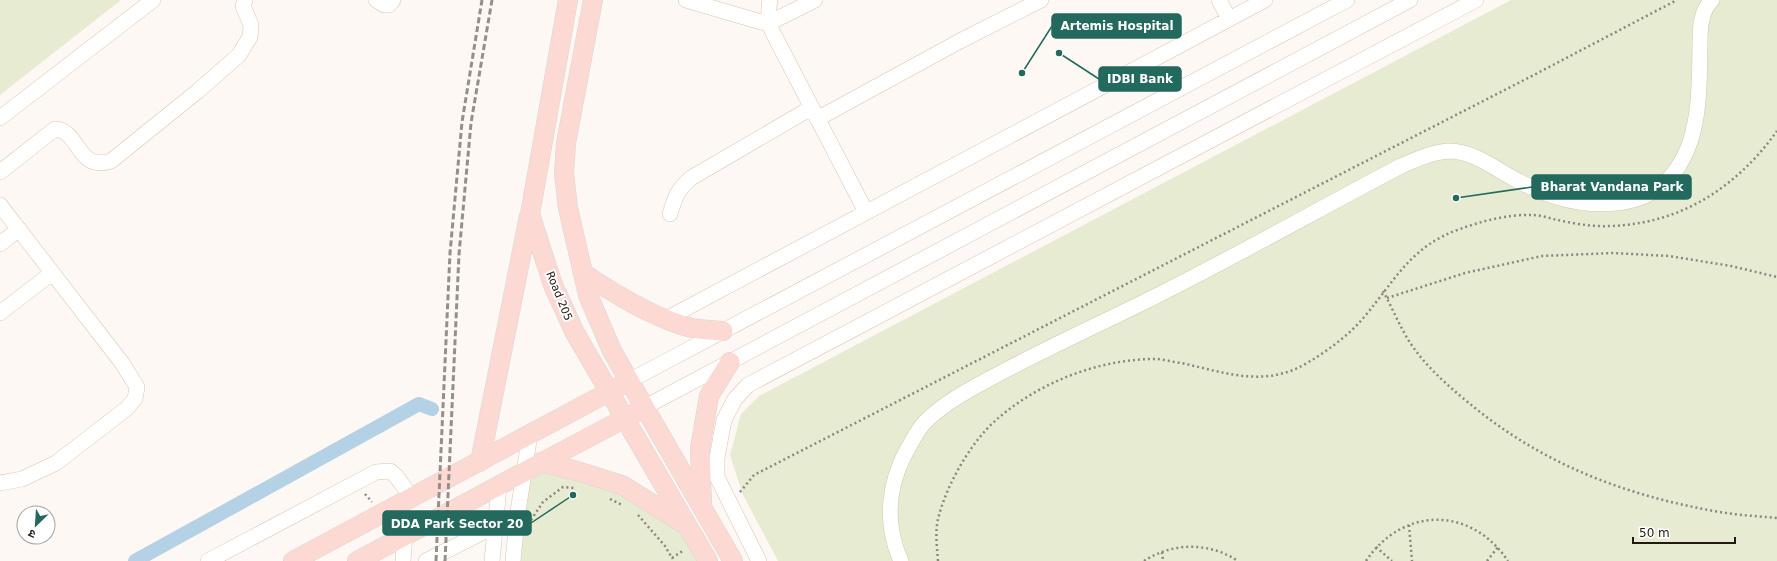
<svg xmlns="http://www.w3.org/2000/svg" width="1777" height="561" font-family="'DejaVu Sans','Noto Sans Devanagari',sans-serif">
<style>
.green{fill:#e7ebd1}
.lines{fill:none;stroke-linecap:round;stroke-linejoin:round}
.canal{stroke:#b5d1e5;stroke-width:14}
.minor-casing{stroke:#dbc4ae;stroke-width:16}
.major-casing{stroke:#d7d6d4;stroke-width:20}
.path{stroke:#8d8680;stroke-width:2.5;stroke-dasharray:2 3;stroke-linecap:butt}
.minor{stroke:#fff;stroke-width:15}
.major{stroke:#fdd9d4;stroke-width:19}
.rail{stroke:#968f89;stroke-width:3;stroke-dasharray:6 3;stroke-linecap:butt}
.labels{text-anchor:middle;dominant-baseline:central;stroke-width:4;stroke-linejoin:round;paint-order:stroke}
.street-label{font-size:11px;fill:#221911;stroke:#fff}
.leader{fill:none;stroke:#23695d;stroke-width:1.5}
.callout-dot{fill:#23695d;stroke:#fff;stroke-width:1.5}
.callout{fill:#23695d;stroke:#23695d;stroke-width:1.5}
.callout-label{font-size:12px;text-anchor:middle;font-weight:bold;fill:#fff}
</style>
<rect width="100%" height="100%" fill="#fdf8f4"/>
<path class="green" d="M 0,0 L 121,0 L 0,95 Z
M 1511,0 L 1777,0 L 1777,561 L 778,561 L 743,495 L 730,455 L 741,414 L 759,396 Z
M 525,471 L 577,471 L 689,527 L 706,561 L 518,561 Z"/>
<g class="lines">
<path class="canal" d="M 135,561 L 419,404 L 432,409"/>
<g class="minor-casing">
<path id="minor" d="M 376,0 L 384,5 L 389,5 L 393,0
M 686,0 L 761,22 L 769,23 L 815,0
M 770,0 C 768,11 768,20 772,31 L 866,212
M 1219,0 L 1229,19
M 0,118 L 153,0
M 817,119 L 960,41 L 1041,0
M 0,172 L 55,129 C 80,130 76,172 111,161 L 198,91 L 239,55 L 250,37 L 251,25 L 243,6 L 245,0
M 0,205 L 122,363 L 137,387 L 135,399 L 126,409 L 56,463 L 22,479 L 0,483
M 670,214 C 675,197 677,190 691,178 L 811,108
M 0,244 L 19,229
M 0,313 L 52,273
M 666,319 L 1265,0
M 629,381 L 1347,0
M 645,407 L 1410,0
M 208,561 L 376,472 L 390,471 L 396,476 L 412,498
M 403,561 L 405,536
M 426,561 L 495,526 L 517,518
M 492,561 L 499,487
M 513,561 L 517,518 L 530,434
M 759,561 L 717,477 L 717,458 L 724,420 L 735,399 L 748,385 L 1476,0
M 901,561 C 884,523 888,484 908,448 C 913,440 918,429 925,422 C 947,400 978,385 1006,370 C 1050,347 1095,326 1140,304 C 1228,261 1313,212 1401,166 C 1416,160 1432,152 1449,151 C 1474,151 1497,170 1518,181 C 1530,187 1544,193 1557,197 C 1587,206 1627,208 1654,191 C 1701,160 1699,98 1700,48 C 1700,32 1699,13 1712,0"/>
</g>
<g class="major-casing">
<path id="major" d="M 568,0 L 530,214 L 553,285 L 575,333 L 708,561
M 593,0 L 566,143 L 564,174 L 568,208 L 588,295 L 612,351 L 733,561
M 583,273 C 613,293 657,320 692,328 C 702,330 713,330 723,331
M 480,462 L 529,216
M 541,462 L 577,471 L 622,485 L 686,525
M 702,504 L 700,448 L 709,396 L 730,362
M 293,561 L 620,386
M 357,561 C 451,512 543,461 637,412"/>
</g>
<path class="path" d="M 1383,291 C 1393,309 1401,330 1413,347 C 1430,371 1453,390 1475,408 C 1546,465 1625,495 1714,511 C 1735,515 1756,516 1777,518
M 1387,298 L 1465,273 L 1542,256 L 1613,253 L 1669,256 L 1731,266 L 1777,277
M 740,492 L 754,475 L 1530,77 L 1677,0
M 365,494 L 372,502
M 610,499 L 622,505
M 638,515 L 665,546 L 672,558 L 684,550
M 531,520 L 543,502 L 563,487 L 574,488
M 1409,525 L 1412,561
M 1376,547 L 1392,561
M 1162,552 L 1163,561
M 938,561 C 937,547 935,533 938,519 C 946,486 970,443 996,420 C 1038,383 1098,359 1155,359 C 1163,359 1172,362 1181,363 C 1215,370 1249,383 1284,373 C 1296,370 1307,363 1317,357 C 1335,345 1352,332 1365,316 C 1396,279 1411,246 1460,229 C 1482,221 1509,214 1532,215 C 1539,215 1546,217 1553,219 C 1571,223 1591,227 1610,226 C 1681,224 1737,187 1777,131
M 1144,561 C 1173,542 1209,542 1238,561
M 1366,561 C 1403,506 1471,506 1508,561
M 1487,561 L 1498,547"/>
<use href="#minor" class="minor"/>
<use href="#major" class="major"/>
<path class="rail" d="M 436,561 L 450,253 L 462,122 L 482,0
M 445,561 L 459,254 L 471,123 L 492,0"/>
</g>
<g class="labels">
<g class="street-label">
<text transform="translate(559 296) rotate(68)">Road 205</text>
</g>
</g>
<path class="leader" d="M1022 73L1052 26M1059 53L1099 79M1456 198L1532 187M573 495L531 523"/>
<g class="callout-dot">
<circle cx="1022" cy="73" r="4"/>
<circle cx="1059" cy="53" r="4"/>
<circle cx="1456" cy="198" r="4"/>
<circle cx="573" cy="495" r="4"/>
</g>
<g class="callout">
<rect x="1052" y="14" width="129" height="24" rx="4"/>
<rect x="1099" y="67" width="82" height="24" rx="4"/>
<rect x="1532" y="175" width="159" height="24" rx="4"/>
<rect x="383" y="511" width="148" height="24" rx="4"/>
</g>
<g class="callout-label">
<text x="1117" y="30">Artemis Hospital</text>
<text x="1140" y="83">IDBI Bank</text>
<text x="1612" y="191">Bharat Vandana Park</text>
<text x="457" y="528">DDA Park Sector 20</text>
</g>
<g transform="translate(36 525) rotate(205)"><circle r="19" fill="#ffffff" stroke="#a7a3a0"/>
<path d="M0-3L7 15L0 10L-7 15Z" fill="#23695d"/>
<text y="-6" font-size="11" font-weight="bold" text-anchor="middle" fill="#221911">उ</text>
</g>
<path d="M1633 537v6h102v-6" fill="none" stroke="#221911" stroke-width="2"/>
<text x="1639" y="537" font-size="12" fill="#221911" stroke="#ffffff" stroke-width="3" paint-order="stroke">50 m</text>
</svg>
